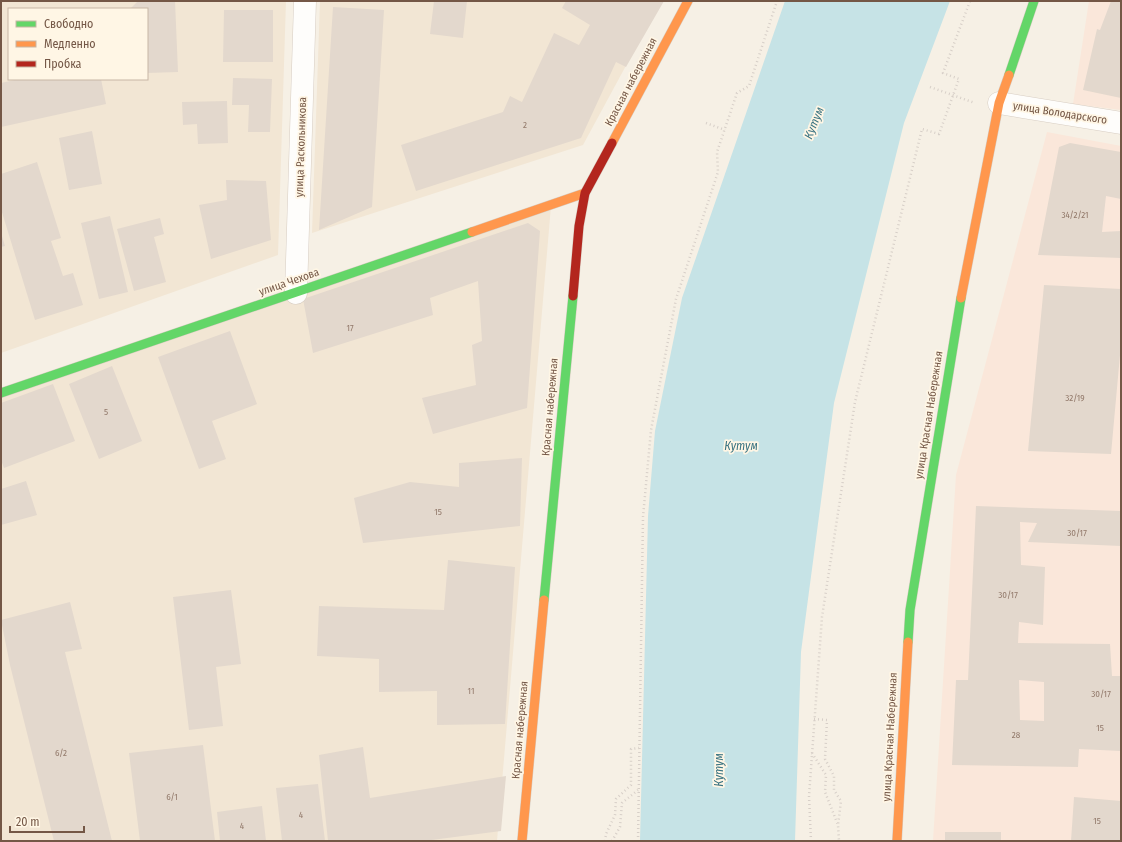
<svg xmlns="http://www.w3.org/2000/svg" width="1122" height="842" font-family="'Fira Sans Condensed',sans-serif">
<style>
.residential{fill:#f2e6d4;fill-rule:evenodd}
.commercial{fill:#fae7da}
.water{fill:#c6e3e6}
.building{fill:#e3d8cd;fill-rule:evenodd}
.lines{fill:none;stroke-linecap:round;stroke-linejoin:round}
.street-casing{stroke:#d7cdc3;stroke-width:23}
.fast-casing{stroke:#d7ccc2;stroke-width:10}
.slow-casing{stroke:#d7ccc2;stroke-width:10}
.jam-casing{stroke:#d7ccc2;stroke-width:10}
.path{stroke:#d7cfc8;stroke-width:2.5;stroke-dasharray:1 3;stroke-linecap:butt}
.street{stroke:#fefdfb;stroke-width:22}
.fast{stroke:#63d668;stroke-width:9}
.slow{stroke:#ff974d;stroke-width:9}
.jam{stroke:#b3261e;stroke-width:9}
.labels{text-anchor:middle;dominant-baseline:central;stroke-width:3.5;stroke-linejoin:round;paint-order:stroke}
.number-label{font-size:9px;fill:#92796a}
.street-label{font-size:11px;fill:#745746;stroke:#fff6e5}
.water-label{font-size:12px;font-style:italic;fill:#3b7482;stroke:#fff6e5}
</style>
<rect width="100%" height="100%" fill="#f6f0e5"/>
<path class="residential" d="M 1,1 L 286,1 L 278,255 L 1,353 ZM 9,9 L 147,9 L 147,79 L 9,79 Z
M 320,1 L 661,1 L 583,145 L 312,233 Z
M 551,206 L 497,841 L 1,841 L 1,397 Z"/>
<path class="commercial" d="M 1089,1 L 1121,1 L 1121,110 L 1073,104 Z
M 1047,132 L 1121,146 L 1121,841 L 933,841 L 956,475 Z"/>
<path class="water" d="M 785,1 L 950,1 L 904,123 L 834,403 L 801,652 L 795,841 L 640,841 L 648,516 L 655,431 L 682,298 Z"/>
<path class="building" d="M 138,1 L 175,1 L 178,72 L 147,73 L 147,9 L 130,9 Z
M 434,1 L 467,1 L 463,38 L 430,34 Z
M 566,1 L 664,1 L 626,67 L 616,62 L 581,138 L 416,191 L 401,145 L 503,112 L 510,96 L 522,102 L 554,33 L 579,45 L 590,25 L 562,8 Z
M 1111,1 L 1121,1 L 1121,98 L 1083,90 L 1097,29 L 1100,30 Z
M 333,7 L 384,10 L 372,207 L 319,230 Z
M 224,10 L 273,10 L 273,62 L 223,62 Z
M 233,78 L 272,79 L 270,132 L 248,132 L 249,105 L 232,105 Z
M 19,79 L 101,79 L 106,104 L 1,127 L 1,83 Z
M 227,101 L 228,143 L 198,144 L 197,124 L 183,125 L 182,102 Z
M 92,131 L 102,184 L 69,190 L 59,138 Z
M 1070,143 L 1121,152 L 1121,199 L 1106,196 L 1102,232 L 1121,231 L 1121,258 L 1038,255 L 1059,147 Z
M 37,162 L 61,238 L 51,241 L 63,276 L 73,273 L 83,305 L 35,320 L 1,209 L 1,174 Z
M 226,180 L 266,181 L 271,240 L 211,259 L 199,205 L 227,200 Z
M 110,216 L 128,292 L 99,299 L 81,223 Z
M 160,218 L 164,234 L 154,237 L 166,282 L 134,291 L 117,229 Z
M 528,223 L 540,231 L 527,408 L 433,434 L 422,398 L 476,385 L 472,345 L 482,341 L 478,281 L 430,298 L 433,315 L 313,353 L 303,299 Z
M 1,233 L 5,246 L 1,247 Z
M 1044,285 L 1121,289 L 1121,344 L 1111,454 L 1028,451 Z
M 230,331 L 257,404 L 212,421 L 226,459 L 199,469 L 158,357 Z
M 112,366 L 142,441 L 99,459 L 69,384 Z
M 53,384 L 75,441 L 4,468 L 1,460 L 1,403 Z
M 522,458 L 520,526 L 363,543 L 354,498 L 410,482 L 459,487 L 459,463 Z
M 26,481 L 37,515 L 1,525 L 1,489 Z
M 976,506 L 1121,511 L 1121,546 L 1028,542 L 1037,523 L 1020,522 L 1021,565 L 1045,567 L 1043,625 L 1019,622 L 1018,643 L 1110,644 L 1112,676 L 1121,676 L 1121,751 L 1079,749 L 1078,767 L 952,765 L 956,680 L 968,680 ZM 1019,680 L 1044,682 L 1044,721 L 1020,720 Z
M 448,560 L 515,567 L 505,724 L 437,725 L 437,691 L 379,692 L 379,659 L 317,656 L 319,606 L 444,610 Z
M 231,590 L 241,664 L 216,667 L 223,726 L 189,730 L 173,597 Z
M 70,602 L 82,649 L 65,652 L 112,841 L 54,841 L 10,665 L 1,620 Z
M 203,745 L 215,841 L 140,841 L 129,753 Z
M 363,747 L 370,798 L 506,776 L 501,831 L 424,841 L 328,841 L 319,755 Z
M 318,784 L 325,841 L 282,841 L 276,788 Z
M 1074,797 L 1121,801 L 1121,841 L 1071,841 Z
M 262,806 L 266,841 L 220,841 L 217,812 Z
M 945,832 L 1001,832 L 1001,841 L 945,841 Z"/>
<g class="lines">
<g class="street-casing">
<path id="street" d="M 999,103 L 1121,123
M 296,293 L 305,1"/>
</g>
<g class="fast-casing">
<path id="fast" d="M 1009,75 L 1034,1
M 1,393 L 472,232
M 544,600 L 573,296
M 908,642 L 910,610 L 961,298"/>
</g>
<g class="slow-casing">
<path id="slow" d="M 612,143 L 688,1
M 472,232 L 585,193
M 961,298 L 999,103 L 1009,75
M 522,841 L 544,600
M 897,841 L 908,642"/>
</g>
<g class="jam-casing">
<path id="jam" d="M 573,296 L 579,226 L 585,193 L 612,143"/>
</g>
<path class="path" d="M 930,87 L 975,103
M 706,123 L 725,130
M 814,719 L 827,720 L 825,759 L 834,776 L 834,790 L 841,801 L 838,825 L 839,841
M 812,753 L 826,775 L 825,792 L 838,825
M 605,841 L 606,834 L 615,815 L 616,799 L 631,785 L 631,749 L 639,748
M 612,841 L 620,827 L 622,803 L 638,790
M 638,841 L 643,517 L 651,430 L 676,299 L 718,172 L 717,152 L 737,93 L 749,86 L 777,1
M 811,841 L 809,796 L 822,617 L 855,402 L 922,129 L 939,134 L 959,79 L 943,73 L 970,1"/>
<use href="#street" class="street"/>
<use href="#fast" class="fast"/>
<use href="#slow" class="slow"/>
<use href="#jam" class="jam"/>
</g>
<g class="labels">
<g class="number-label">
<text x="525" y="125">2</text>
<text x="1075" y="215">34/2/21</text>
<text x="350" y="328">17</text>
<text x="1075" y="398">32/19</text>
<text x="106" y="412">5</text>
<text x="438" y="512">15</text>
<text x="1077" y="533">30/17</text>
<text x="1008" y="595">30/17</text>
<text x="471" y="691">11</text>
<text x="1101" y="694">30/17</text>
<text x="1100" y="728">15</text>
<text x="1016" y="735">28</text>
<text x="61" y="753">6/2</text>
<text x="172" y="797">6/1</text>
<text x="301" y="815">4</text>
<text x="1097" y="821">15</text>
<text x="242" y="826">4</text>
</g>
<g class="street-label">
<text transform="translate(631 82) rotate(-62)">Красная набережная</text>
<text transform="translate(1060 113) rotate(9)">улица Володарского</text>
<text transform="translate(301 147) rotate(-88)">улица Раскольникова</text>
<text transform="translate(289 282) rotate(-19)">улица Чехова</text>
<text transform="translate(550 407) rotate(-85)">Красная набережная</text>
<text transform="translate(929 415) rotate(-81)">улица Красная Набережная</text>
<text transform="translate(520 730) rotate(-85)">Красная набережная</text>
<text transform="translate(890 737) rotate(-87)">улица Красная Набережная</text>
</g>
<g class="water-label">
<text transform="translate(814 123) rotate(-68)">Кутум</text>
<text x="741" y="446">Кутум</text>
<text transform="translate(719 770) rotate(-90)">Кутум</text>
</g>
</g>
<rect width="1122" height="842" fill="none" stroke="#745746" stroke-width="4"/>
<rect x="8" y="8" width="140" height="72" fill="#fff6e5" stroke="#c7b6a5"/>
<rect x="16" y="21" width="20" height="6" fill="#63d668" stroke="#c7b6a5"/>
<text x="44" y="28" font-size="12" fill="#745746">Свободно</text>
<rect x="16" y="41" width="20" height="6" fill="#ff974d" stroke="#c7b6a5"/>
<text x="44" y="48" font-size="12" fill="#745746">Медленно</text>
<rect x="16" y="61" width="20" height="6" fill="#b3261e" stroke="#c7b6a5"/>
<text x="44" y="68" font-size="12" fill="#745746">Пробка</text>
<path d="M10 826v6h74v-6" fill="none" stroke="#745746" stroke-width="2"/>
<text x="16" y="826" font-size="12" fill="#745746" stroke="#fff6e5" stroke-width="3" paint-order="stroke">20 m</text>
</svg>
